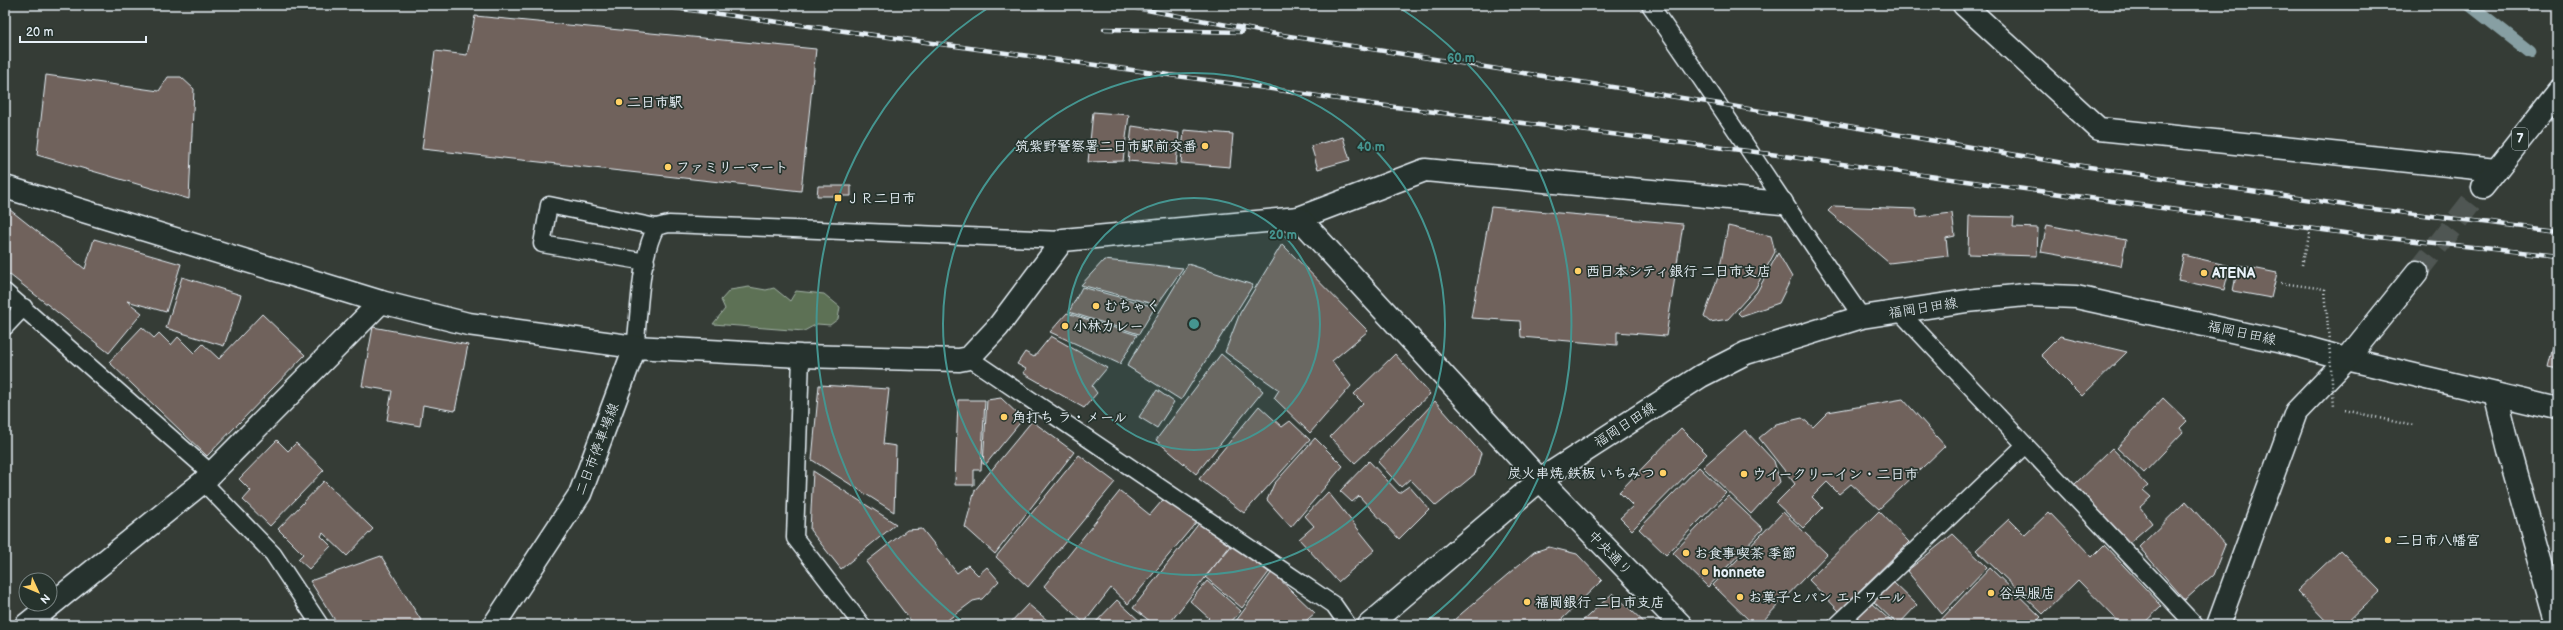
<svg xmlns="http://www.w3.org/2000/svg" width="2563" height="630" font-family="'Balsamiq Sans','Klee One',sans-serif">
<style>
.green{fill:#5d7154;stroke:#a2b1a6}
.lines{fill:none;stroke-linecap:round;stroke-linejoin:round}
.stream{stroke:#879fa3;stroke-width:13}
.building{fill:#6f625c;stroke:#e8f1f8}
.primary-tunnel{stroke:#505753;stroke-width:22;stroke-dasharray:22 11;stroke-linecap:butt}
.lane-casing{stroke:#e8f1f8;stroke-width:19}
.street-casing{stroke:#e8f1f8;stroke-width:25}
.secondary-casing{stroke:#e8f1f8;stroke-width:25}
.primary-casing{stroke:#e8f1f8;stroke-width:25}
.path{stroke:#e8f1f8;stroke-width:2.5;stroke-dasharray:1 3;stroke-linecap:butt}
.lane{stroke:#26332d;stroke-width:16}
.street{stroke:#26332d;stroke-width:22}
.secondary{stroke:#26332d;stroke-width:22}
.primary{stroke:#26332d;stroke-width:22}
.rail-casing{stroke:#e8f1f8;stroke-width:4.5}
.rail{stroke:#26332d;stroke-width:3;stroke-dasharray:9;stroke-linecap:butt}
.path-bridge{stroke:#e8f1f8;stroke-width:2.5;stroke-dasharray:1 3;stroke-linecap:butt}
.ring{fill:none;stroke:#459590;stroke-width:2}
.poi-dot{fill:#ffd166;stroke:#26332d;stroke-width:1.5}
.labels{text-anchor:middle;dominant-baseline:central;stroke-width:3.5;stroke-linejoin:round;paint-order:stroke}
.shield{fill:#26332d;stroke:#aeb8bb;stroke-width:1}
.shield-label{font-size:13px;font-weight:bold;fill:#e8f1f8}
.poi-label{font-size:14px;font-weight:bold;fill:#e8f1f8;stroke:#26332d;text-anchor:start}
.street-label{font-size:14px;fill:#e8f1f8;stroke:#26332d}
.centre{fill:#459590;stroke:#26332d;stroke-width:2}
.ring-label{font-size:12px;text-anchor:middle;font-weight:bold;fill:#459590;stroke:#26332d;stroke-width:3.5;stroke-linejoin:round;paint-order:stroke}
</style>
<rect width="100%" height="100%" fill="#353c36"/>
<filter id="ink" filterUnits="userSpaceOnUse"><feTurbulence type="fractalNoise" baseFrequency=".025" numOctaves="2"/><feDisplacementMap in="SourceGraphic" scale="8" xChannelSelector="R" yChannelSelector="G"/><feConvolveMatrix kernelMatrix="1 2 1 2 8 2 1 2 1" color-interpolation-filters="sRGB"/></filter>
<g filter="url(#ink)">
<path class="green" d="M 749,287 L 766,290 L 774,288 L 790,301 L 796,291 L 824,294 L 840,307 L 838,319 L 830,325 L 817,324 L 804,331 L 713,324 L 725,309 L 721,300 L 730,290 Z"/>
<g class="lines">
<path class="stream" d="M 2470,5 L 2530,52"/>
</g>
<path class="building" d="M 475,16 L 816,49 L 801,191 L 422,149 L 435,51 L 467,55 Z
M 46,75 L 159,91 L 168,77 L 181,77 L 194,89 L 189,199 L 37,155 Z
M 1093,112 L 1129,115 L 1123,161 L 1088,162 Z
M 1132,126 L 1179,133 L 1176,165 L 1128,161 Z
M 1184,130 L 1233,134 L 1230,167 L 1181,163 Z
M 1343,137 L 1350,160 L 1318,169 L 1311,146 Z
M 818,186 L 851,186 L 851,196 L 817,196 Z
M 5,206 L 85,269 L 94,239 L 181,264 L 166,312 L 127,301 L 142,313 L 109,353 L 5,271 Z
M 1833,206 L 1916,209 L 1917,217 L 1952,213 L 1955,236 L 1946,238 L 1948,256 L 1889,263 L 1828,211 Z
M 1491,207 L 1683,224 L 1666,336 L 1617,332 L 1617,345 L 1521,337 L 1520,321 L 1471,318 Z
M 1969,216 L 2014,217 L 2013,227 L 2038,228 L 2037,256 L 1968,254 Z
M 2047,225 L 2126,240 L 2121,266 L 2041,252 Z
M 1728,226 L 1771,236 L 1775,252 L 1755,289 L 1728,319 L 1710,322 L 1704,317 L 1718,277 Z
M 1282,244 L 1368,331 L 1332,361 L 1351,386 L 1310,433 L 1274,398 L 1279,390 L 1225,352 L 1240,313 Z
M 1778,253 L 1792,277 L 1779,303 L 1741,316 L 1738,313 L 1757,292 Z
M 2184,255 L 2230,266 L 2224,290 L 2178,280 Z
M 1104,260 L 1183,268 L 1157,305 L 1081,285 Z
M 1188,264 L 1253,285 L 1181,400 L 1127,366 Z
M 2238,265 L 2277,273 L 2271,298 L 2233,291 Z
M 182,277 L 241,295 L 224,346 L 166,328 Z
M 1082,287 L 1155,307 L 1139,334 L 1069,312 Z
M 1067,313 L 1137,335 L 1120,364 L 1050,332 Z
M 262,314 L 305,355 L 207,456 L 109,362 L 142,327 L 154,338 L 159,333 L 171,345 L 178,337 L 194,353 L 203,344 L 219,359 Z
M 373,327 L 468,345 L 455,411 L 423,405 L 420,426 L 387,420 L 392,391 L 362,386 Z
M 2558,327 L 2558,369 L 2548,367 Z
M 1051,336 L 1107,368 L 1092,386 L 1097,393 L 1084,408 L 1023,373 L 1026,369 L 1017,364 L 1025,352 L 1034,357 Z
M 2060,336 L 2127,352 L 2082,396 L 2041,355 Z
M 1221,354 L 1263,391 L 1196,474 L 1156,440 Z
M 1395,354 L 1430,394 L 1355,463 L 1330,437 L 1363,403 L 1354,394 Z
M 819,385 L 889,389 L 883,444 L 896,446 L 894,512 L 812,460 Z
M 1157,390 L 1174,402 L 1157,428 L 1139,417 Z
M 1001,398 L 1023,419 L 986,464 L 983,464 L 987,400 Z
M 2163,398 L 2187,421 L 2180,428 L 2183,432 L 2144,473 L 2117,448 Z
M 1903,399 L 1945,446 L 1879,509 L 1851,484 L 1839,494 L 1827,482 L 1812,497 L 1823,508 L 1803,528 L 1776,503 L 1795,484 L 1759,438 L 1776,424 L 1802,418 L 1813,427 L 1828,412 Z
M 958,400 L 985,400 L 981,470 L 974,470 L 974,485 L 955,485 Z
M 1435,401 L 1481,453 L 1475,474 L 1436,506 L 1410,479 L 1401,487 L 1378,462 Z
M 1259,406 L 1282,427 L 1290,421 L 1310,440 L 1244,513 L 1199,479 Z
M 1032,421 L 1074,452 L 995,554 L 965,527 L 975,490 Z
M 1681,428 L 1707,454 L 1632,530 L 1620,518 L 1633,506 L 1619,492 Z
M 1745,430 L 1774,461 L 1780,482 L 1751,514 L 1703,467 Z
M 1315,438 L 1343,466 L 1291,527 L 1267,500 L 1274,484 Z
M 277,440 L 288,451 L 296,443 L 324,470 L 270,526 L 243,500 L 251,491 L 239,479 Z
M 2112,448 L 2148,486 L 2143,490 L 2151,497 L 2140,507 L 2152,523 L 2129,543 L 2074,485 Z
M 1079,455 L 1115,482 L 1028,587 L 996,557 Z
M 1369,461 L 1399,493 L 1409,486 L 1429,509 L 1399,539 L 1359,496 L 1352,502 L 1340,491 Z
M 1699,467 L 1726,493 L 1666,555 L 1639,529 Z
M 813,471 L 896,524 L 841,569 L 810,530 Z
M 324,481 L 373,529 L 347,556 L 323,533 L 321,536 L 331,546 L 309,569 L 298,559 L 303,554 L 278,529 Z
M 1120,491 L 1150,515 L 1167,495 L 1198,520 L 1128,604 L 1111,588 L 1084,623 L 1044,586 Z
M 1328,492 L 1375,550 L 1338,582 L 1299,539 L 1314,526 L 1305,516 Z
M 1728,496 L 1763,529 L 1708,587 L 1673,553 Z
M 2186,501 L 2225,545 L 2213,575 L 2185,600 L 2139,547 Z
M 1879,511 L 1909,542 L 1839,611 L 1809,580 Z
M 1783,512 L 1827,554 L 1759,625 L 1754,625 L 1713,585 Z
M 2049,512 L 2092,557 L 2104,545 L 2162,606 L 2142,625 L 2122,625 L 2078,580 L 2043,614 L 1976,550 L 2009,519 L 2025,535 Z
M 1200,522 L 1230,546 L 1168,625 L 1155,625 L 1133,608 Z
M 922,529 L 957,573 L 968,565 L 978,575 L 987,567 L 999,581 L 982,599 L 973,601 L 941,625 L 914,625 L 866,562 L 907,530 Z
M 1953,534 L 1987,567 L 1942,614 L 1907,571 Z
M 1234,543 L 1269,572 L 1242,608 L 1205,577 Z
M 1549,547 L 1577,554 L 1602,580 L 1556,625 L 1448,625 L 1534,552 Z
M 2340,550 L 2380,591 L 2344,625 L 2330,625 L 2297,591 Z
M 381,556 L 424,625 L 338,625 L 310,581 Z
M 1990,568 L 2041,617 L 2033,625 L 1936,625 Z
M 1272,572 L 1315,613 L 1301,625 L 1233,625 Z
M 1207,581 L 1241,611 L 1228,625 L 1202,625 L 1209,618 L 1190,601 Z
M 1893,582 L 1917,605 L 1898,625 L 1873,601 Z
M 1613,593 L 1647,625 L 1578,625 Z
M 1117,600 L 1144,625 L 1093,625 Z
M 1871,603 L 1893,623 L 1849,625 Z
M 1028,604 L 1053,625 L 1008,625 Z"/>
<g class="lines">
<path class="primary-tunnel" d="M 2417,272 L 2483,187"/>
<g class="lane-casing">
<path id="lane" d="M 1650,5 C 1723,108 1790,214 1862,317
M 646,262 L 542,244 L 549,205 L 656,227 L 669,224 L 1063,240
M 5,292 L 212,474
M 1899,311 L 2195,625
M 5,327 L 24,307
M 635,347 C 640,311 639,260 656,227
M 801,356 L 795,538 L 862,625
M 969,358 L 1334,605 L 1348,625
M 203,482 L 273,554 L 320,625
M 1837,625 L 2025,445"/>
</g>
<g class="street-casing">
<path id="street" d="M 1964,5 L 2099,129 L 2496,170
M 1299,218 L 1425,170 L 1782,203
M 2495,394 L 2510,454 L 2558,624
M 1540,480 L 1681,625
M 26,625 L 203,482 L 381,302
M 2218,625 L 2296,412 L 2347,359"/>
</g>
<g class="secondary-casing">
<path id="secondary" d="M 5,187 L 381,302 L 468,324 L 635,347 L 801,356 L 959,360 L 969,358 L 998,327 L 1063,240 L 1299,218 L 1540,480
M 494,625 L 580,494 L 635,347
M 1369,625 L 1540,480 L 1701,376 L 1746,353 L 1862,317 L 1967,301 L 2025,295 L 2076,297 L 2300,346 L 2347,359 L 2558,409"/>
</g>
<g class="primary-casing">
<path id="primary" d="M 2483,187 L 2558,92
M 2347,359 L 2417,272"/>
</g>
<path class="path" d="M 2302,265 L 2311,228
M 2281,283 L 2325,289
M 2345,410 L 2413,426"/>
<use href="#lane" class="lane"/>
<use href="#street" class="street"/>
<use href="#secondary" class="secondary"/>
<use href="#primary" class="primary"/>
<g class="rail-casing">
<path id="rail" d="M 653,5 L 1265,88 L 1371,104 L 1748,151 L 2359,235 L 2558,256
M 1120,5 L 1270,33 L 1720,104 L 2069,164 L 2365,208 L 2558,231
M 1104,29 L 1242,32"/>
</g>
<use href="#rail" class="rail"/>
<path class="path-bridge" d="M 2325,289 L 2334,407"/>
</g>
</g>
<circle cx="1194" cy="324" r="126" fill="#459590" fill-opacity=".12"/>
<g class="ring">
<circle cx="1194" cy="324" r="126"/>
<circle cx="1194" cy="324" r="251"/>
<path d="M964 623A377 377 0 0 1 991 6M1397 6A377 377 0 0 1 1424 623"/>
</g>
<g class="poi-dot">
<circle cx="619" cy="102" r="4"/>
<circle cx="1205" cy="146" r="4"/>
<circle cx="668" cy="167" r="4"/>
<rect x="834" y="194" width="8" height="8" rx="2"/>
<circle cx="1578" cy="271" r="4"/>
<circle cx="2204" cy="273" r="4"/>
<circle cx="1096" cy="306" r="4"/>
<circle cx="1065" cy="326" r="4"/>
<circle cx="1004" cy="417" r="4"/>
<circle cx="1663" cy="473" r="4"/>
<circle cx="1744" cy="474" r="4"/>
<circle cx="2388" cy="540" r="4"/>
<circle cx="1686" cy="553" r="4"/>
<circle cx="1705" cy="572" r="4"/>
<circle cx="1991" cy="593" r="4"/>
<circle cx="1740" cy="597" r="4"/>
<circle cx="1527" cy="602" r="4"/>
</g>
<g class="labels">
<rect class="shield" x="2512" y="128" width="16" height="22" rx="3"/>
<g class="shield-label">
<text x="2520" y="139">7</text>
</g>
<g class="poi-label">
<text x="627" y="102">二日市駅</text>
<text x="1197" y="146" text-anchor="end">筑紫野警察署二日市駅前交番</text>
<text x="676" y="167">ファミリーマート</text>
<text x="846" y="198">ＪＲ二日市</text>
<text x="1586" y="271">西日本シティ銀行 二日市支店</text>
<text x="2212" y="273">ATENA</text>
<text x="1104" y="306">むちゃく</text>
<text x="1073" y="326">小林カレー</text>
<text x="1012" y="417">角打ち ラ・メール</text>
<text x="1655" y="473" text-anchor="end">炭火串焼 鉄板 いちみつ</text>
<text x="1752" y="474">ウイークリーイン・二日市</text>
<text x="2396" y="540">二日市八幡宮</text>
<text x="1694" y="553">お食事喫茶 季節</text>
<text x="1713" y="572">honnete</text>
<text x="1999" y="593">谷呉服店</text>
<text x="1748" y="597">お菓子とパン エトワール</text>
<text x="1535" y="602">福岡銀行 二日市支店</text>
</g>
<g class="street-label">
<text transform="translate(1923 308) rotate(-9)">福岡日田線</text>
<text transform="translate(2242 333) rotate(12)">福岡日田線</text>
<text transform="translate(1625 425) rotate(-33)">福岡日田線</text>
<text transform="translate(597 449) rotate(-69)">二日市停車場線</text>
<text transform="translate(1610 553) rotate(46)">中央通り</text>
</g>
</g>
<circle cx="1194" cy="324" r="6" class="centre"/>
<g class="ring-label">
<text x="1461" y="62">60 m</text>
<text x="1371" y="151">40 m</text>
<text x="1283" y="239">20 m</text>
</g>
<rect width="2563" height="630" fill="none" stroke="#26332d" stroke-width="20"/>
<rect x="10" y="10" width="2543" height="610" fill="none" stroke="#e8f1f8" stroke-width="1.5" filter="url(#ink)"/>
<g transform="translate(38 592) rotate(134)"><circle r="19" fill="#26332d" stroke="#747f7e"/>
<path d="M0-3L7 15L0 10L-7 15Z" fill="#ffd166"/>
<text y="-6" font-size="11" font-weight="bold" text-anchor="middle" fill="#e8f1f8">N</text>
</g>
<path d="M20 36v6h126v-6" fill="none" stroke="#e8f1f8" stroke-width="2"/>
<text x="26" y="36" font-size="12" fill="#e8f1f8" stroke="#26332d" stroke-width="3" paint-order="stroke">20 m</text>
</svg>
